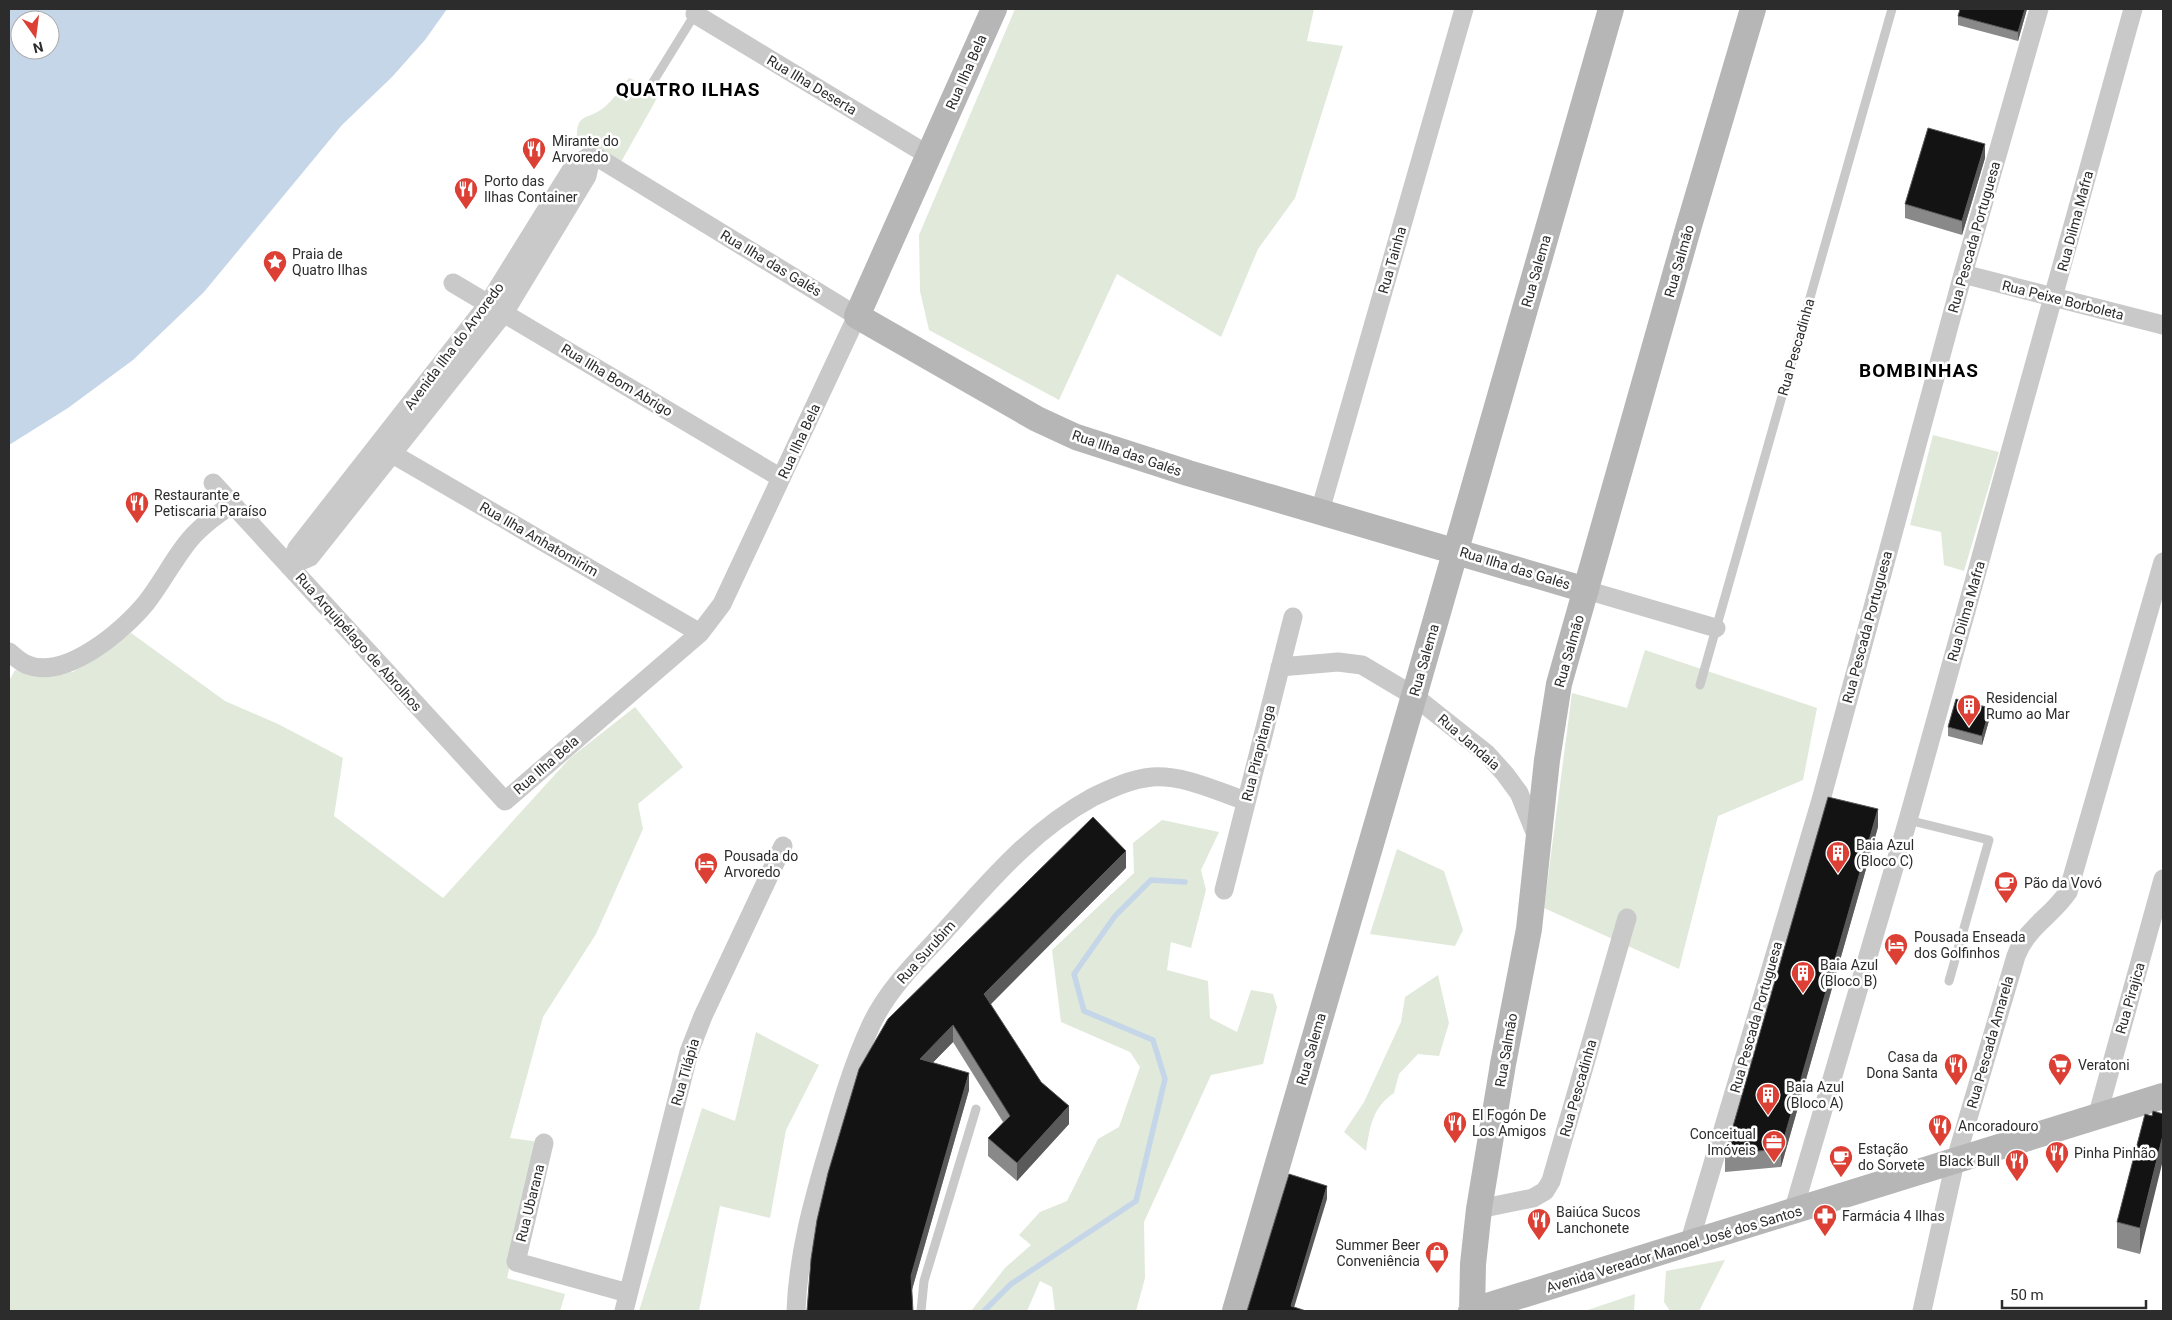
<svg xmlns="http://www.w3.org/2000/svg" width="2172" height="1320" font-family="Roboto,sans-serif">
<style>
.green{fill:#e0e9da}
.water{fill:#c6d6e9;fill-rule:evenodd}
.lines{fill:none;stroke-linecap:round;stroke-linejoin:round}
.stream{stroke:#c6d6e9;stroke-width:5.5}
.lane{stroke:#c9c9c9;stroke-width:9}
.street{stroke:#c9c9c9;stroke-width:19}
.secondary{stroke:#b6b6b6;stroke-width:26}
.wall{fill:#898989}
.shaded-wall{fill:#5a5a5a}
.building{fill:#131313;stroke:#5a5a5a}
.labels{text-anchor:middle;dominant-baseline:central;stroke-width:5;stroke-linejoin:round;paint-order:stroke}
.street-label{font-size:14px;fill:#2c2c2c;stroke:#fff}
.poi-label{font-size:14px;fill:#2c2c2c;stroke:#fff;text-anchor:start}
.district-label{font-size:19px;font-weight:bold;letter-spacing:1px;fill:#000;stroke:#fff}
</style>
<rect width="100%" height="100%" fill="#fff"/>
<path class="green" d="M 1015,9 L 1314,9 L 1307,41 L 1343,46 L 1295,198 L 1258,249 L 1221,337 L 1117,274 L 1059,400 L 929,330 L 920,291 L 919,235 Z
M 629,78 L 661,91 L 621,162 L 577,139 C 576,113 587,120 602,109 C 612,102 621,88 629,78 Z
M 1933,435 L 1999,452 L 1964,571 L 1944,565 L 1941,532 L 1910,525 Z
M 131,633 L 225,701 L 278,724 L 343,758 L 334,816 L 443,898 L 570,758 L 635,707 L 683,767 L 638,804 L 643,829 L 596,934 L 543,1017 L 510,1138 L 540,1142 L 507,1278 L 565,1294 L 560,1311 L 9,1311 L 9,681 L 15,670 L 41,674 L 73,672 Z
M 1645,650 L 1817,708 L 1803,780 L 1718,816 L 1679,969 L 1544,908 L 1572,693 L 1627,708 Z
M 1162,820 L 1219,832 L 1201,870 L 1206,890 L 1191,948 L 1171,942 L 1167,970 L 1208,981 L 1210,1018 L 1237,1032 L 1251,990 L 1273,994 L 1277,1007 L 1263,1064 L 1211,1075 L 1144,1222 L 1145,1278 L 1136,1311 L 1055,1311 L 1052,1287 L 1040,1281 L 1027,1311 L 971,1311 L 1005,1268 L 1031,1245 L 1019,1235 L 1040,1212 L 1067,1201 L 1098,1139 L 1119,1127 L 1140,1067 L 1130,1052 L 1061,1022 L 1052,950 L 1134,873 L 1133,843 Z
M 1397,849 L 1444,871 L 1463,930 L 1455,946 L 1370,934 Z
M 1438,975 L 1449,1023 L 1439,1056 L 1418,1054 L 1399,1074 L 1394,1093 C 1372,1108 1370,1127 1366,1151 L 1344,1132 L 1364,1102 L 1401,1022 L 1405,997 Z
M 756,1032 L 819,1065 L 786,1130 L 770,1218 L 720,1206 L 699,1311 L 639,1311 L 702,1108 L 735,1121 Z
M 1725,1260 L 1699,1311 L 1670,1311 L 1664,1302 L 1666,1271 Z
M 1635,1294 L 1634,1311 L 1585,1311 Z"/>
<path class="water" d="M 9,9 L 447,9 L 425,40 L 392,77 L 342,125 L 204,292 L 133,360 L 68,408 L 9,445 ZM 20,20 L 50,20 L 50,50 L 20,50 Z"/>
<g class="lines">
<path class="stream" d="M 984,1311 L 1011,1284 L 1136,1201 L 1165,1079 L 1153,1040 L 1084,1011 L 1074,974 L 1115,916 L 1151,880 L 1185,882"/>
<path class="lane" d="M 648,90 L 695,14
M 1700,685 L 1892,9
M 1908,820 L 1989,840 L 1949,981
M 921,1311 L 924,1281 L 976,1109"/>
<path class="street" d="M 698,9 L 695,14 L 928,155
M 1963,274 L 2163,325
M 453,283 L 781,478
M 384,449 L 700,633
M 213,483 L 505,801 L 700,633 L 722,604 L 857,316 L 592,154
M 1320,511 L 1464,9
M 289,566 L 310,557 L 504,313 L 587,176 L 592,154
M 289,566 L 297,548 L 488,304 L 573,167 L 592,154
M 1586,590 L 1716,628
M 9,652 C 14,656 21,663 28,665 C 66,680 124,630 146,603 C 161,584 172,562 187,543 C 199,527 216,516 232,504
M 1280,667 L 1338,662 L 1362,665 L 1414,696 L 1487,754 L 1505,774 L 1519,793 L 1537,837
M 1224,890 L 1293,617
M 2097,1117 L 2163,879
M 544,1143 L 516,1262 L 628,1293
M 1479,1209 L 1533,1198 L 1545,1191 L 1551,1181 L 1627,918
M 1793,1212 L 1908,820 L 2133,9
M 1689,1244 L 1821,800 L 1963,274 L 2039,9
M 624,1311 L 689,1052 L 703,1016 L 783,846
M 796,1311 C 798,1254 813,1201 829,1147 C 841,1105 853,1064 871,1025 C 888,989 917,961 943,933 C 989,882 1032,830 1093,797 C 1112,788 1131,779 1152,777 C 1185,775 1216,791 1246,801
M 1922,1311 L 1955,1162 L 2016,956 C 2027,927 2051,917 2068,892 L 2163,562"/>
<path class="secondary" d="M 994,9 L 857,316 L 1037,419 L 1076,437 L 1188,473 L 1586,590
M 1235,1311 L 1414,696 L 1611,9
M 1471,1311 L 2163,1096
M 1472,1311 L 1473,1264 L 1479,1209 L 1503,1064 L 1529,929 L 1547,760 L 1559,684 L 1688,229 L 1753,9"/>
</g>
<path class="wall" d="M 2027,9 L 2018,41 L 1958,25 L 1958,16 Z
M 1985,158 L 1962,235 L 1905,218 L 1905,204 Z
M 1990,717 L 1982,745 L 1948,736 L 1948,727 Z
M 1878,827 L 1781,1167 L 1725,1172 L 1725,1154 Z
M 1126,868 L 990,1005 L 1069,1124 L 1017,1181 L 988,1156 L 988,1138 L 1003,1122 L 953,1042 L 933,1062 L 969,1090 L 912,1290 L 859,1069 Z
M 2145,1114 L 2140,1254 L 2117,1248 L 2117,1222 Z"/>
<path class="shaded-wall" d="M 2025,9 L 2027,9 L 2018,41 L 2018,32 Z
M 1985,144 L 1985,158 L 1962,235 L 1962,221 Z
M 1990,708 L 1990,717 L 1982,745 L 1982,736 Z
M 1878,809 L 1878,827 L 1781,1167 L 1781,1149 Z
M 1126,851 L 1126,868 L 984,1011 L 984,994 Z
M 953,1025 L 953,1042 L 920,1076 L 920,1059 Z
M 969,1073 L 969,1090 L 911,1293 L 911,1276 Z
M 1069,1106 L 1069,1124 L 1017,1181 L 1017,1163 Z
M 2163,1135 L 2163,1160 L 2140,1254 L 2140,1228 Z
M 1327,1186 L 1327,1199 L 1293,1311 L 1291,1306 Z"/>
<path class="building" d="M 1960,9 L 2025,9 L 2018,32 L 1958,16 Z
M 1928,128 L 1985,144 L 1962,221 L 1905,204 Z
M 1956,699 L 1990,708 L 1982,736 L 1948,727 Z
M 1828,797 L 1878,809 L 1781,1149 L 1725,1154 Z
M 1093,817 L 1126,851 L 984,994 L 1041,1082 L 1069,1106 L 1017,1163 L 988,1138 L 1010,1116 L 953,1025 L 920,1059 L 969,1073 L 911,1276 L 913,1311 L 807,1311 L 811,1259 L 817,1220 L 828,1173 L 859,1069 L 888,1019 Z
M 2153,1111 L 2163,1114 L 2163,1135 L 2140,1228 L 2117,1222 L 2145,1114 L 2152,1116 Z
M 1289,1174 L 1327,1186 L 1291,1306 L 1306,1311 L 1247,1311 Z"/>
<defs>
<g id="restaurant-pin" transform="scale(1.25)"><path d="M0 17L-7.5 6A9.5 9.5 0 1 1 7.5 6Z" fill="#dc4034" stroke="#fff"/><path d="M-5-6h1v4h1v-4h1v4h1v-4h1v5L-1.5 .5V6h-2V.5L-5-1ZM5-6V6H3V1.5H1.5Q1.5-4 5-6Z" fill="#fff"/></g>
<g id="sight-pin" transform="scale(1.25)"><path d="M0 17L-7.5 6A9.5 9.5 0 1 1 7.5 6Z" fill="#dc4034" stroke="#fff"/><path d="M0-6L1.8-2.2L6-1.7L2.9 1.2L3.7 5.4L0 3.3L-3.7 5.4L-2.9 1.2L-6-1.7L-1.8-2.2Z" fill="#fff"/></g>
<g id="building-pin" transform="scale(1.25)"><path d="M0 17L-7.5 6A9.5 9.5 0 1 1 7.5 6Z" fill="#dc4034" stroke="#fff"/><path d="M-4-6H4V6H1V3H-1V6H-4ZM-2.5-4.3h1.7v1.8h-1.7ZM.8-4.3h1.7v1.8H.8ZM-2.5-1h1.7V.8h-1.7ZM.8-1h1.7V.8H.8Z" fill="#fff"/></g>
<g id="hotel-pin" transform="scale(1.25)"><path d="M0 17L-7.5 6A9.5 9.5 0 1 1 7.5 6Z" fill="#dc4034" stroke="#fff"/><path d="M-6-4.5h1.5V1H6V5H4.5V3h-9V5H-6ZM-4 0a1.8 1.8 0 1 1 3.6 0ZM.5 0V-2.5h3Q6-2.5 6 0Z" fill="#fff"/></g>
<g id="cafe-pin" transform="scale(1.25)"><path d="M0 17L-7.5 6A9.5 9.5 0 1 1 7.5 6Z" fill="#dc4034" stroke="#fff"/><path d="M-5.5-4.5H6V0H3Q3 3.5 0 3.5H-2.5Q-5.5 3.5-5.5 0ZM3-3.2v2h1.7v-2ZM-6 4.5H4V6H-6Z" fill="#fff"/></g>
<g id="supermarket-pin" transform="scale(1.25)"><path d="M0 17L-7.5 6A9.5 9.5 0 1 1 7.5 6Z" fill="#dc4034" stroke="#fff"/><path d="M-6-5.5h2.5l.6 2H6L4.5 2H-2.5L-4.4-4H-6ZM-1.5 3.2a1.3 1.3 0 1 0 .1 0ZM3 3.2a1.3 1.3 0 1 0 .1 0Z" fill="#fff"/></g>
<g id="office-pin" transform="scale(1.25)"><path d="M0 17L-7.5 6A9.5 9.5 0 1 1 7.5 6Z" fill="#dc4034" stroke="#fff"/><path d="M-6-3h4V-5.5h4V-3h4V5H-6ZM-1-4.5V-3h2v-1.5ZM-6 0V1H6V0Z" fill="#fff"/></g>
<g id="pharmacy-pin" transform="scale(1.25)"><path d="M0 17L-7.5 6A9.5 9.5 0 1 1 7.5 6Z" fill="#dc4034" stroke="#fff"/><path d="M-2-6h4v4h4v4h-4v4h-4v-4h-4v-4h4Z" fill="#fff"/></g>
<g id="shop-pin" transform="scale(1.25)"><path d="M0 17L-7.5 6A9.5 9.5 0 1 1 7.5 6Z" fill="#dc4034" stroke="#fff"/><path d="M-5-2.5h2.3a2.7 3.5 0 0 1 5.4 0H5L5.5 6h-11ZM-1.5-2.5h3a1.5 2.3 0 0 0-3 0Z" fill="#fff"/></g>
</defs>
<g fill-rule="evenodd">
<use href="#restaurant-pin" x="534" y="149"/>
<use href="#restaurant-pin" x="466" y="189"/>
<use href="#sight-pin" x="275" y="262"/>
<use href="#restaurant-pin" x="137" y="503"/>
<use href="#building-pin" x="1969" y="706"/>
<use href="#building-pin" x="1838" y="853"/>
<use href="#hotel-pin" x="706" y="864"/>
<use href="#cafe-pin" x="2006" y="883"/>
<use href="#hotel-pin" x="1896" y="945"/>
<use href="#building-pin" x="1803" y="973"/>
<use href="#restaurant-pin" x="1956" y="1065"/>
<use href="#supermarket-pin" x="2060" y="1065"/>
<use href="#building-pin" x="1768" y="1095"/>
<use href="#restaurant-pin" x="1455" y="1123"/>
<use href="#restaurant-pin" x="1940" y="1126"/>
<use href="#office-pin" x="1774" y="1142"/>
<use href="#restaurant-pin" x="2057" y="1153"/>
<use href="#cafe-pin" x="1841" y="1157"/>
<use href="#restaurant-pin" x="2017" y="1161"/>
<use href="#pharmacy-pin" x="1825" y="1216"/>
<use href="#restaurant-pin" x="1539" y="1220"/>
<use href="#shop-pin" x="1437" y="1253"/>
</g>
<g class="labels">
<g class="street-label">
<text transform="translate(966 72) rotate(-66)">Rua Ilha Bela</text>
<text transform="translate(812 85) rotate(31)">Rua Ilha Deserta</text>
<text transform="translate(2075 221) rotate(-75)">Rua Dilma Mafra</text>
<text transform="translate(1974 237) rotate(-74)">Rua Pescada Portuguesa</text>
<text transform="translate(1392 260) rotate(-74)">Rua Tainha</text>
<text transform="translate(1679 261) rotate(-74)">Rua Salmão</text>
<text transform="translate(771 263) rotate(31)">Rua Ilha das Galés</text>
<text transform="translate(1536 271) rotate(-74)">Rua Salema</text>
<text transform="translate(2063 300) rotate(14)">Rua Peixe Borboleta</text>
<text transform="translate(454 346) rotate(-53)">Avenida Ilha do Arvoredo</text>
<text transform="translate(1796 347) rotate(-74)">Rua Pescadinha</text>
<text transform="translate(617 380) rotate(31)">Rua Ilha Bom Abrigo</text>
<text transform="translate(799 441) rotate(-65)">Rua Ilha Bela</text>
<text transform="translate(1127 453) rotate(19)">Rua Ilha das Galés</text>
<text transform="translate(539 539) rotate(30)">Rua Ilha Anhatomirim</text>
<text transform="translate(1515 568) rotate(17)">Rua Ilha das Galés</text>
<text transform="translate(1966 611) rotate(-74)">Rua Dilma Mafra</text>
<text transform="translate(1867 627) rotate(-75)">Rua Pescada Portuguesa</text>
<text transform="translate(359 642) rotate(48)">Rua Arquipélago de Abrolhos</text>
<text transform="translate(1569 651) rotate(-74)">Rua Salmão</text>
<text transform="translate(1424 660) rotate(-74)">Rua Salema</text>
<text transform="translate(1469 742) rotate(41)">Rua Jandaia</text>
<text transform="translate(1258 753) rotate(-76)">Rua Pirapitanga</text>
<text transform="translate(546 765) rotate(-41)">Rua Ilha Bela</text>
<text transform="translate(926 952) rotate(-48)">Rua Surubim</text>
<text transform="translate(2130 998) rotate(-74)">Rua Pirajica</text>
<text transform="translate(1756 1017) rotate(-74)">Rua Pescada Portuguesa</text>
<text transform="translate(1990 1042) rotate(-74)">Rua Pescada Amarela</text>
<text transform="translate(1311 1049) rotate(-74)">Rua Salema</text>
<text transform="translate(1506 1050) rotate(-80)">Rua Salmão</text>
<text transform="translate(685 1072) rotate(-74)">Rua Tilápia</text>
<text transform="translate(1578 1088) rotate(-74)">Rua Pescadinha</text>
<text transform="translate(530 1203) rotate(-76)">Rua Ubarana</text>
<text transform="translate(1674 1249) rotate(-17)">Avenida Vereador Manoel José dos Santos</text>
</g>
<g class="poi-label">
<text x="552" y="141">Mirante do<tspan x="552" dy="16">Arvoredo</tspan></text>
<text x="484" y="181">Porto das<tspan x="484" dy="16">Ilhas Container</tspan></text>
<text x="292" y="254">Praia de<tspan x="292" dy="16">Quatro Ilhas</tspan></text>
<text x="154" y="495">Restaurante e<tspan x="154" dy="16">Petiscaria Paraíso</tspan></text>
<text x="1986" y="698">Residencial<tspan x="1986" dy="16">Rumo ao Mar</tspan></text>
<text x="1856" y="845">Baia Azul<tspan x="1856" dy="16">(Bloco C)</tspan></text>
<text x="724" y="856">Pousada do<tspan x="724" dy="16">Arvoredo</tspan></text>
<text x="2024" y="883">Pão da Vovó</text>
<text x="1914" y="937">Pousada Enseada<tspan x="1914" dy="16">dos Golfinhos</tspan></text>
<text x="1820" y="965">Baia Azul<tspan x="1820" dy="16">(Bloco B)</tspan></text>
<text x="1938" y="1057" text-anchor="end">Casa da<tspan x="1938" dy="16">Dona Santa</tspan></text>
<text x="2078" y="1065">Veratoni</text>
<text x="1786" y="1087">Baia Azul<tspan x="1786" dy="16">(Bloco A)</tspan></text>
<text x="1472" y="1115">El Fogón De<tspan x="1472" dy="16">Los Amigos</tspan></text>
<text x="1958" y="1126">Ancoradouro</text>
<text x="1756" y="1134" text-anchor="end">Conceitual<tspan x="1756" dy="16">Imóveis</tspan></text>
<text x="1858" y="1149">Estação<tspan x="1858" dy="16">do Sorvete</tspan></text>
<text x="2074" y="1153">Pinha Pinhão</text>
<text x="2000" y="1161" text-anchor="end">Black Bull</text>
<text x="1556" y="1212">Baiúca Sucos<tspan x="1556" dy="16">Lanchonete</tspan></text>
<text x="1842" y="1216">Farmácia 4 Ilhas</text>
<text x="1420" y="1245" text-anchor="end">Summer Beer<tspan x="1420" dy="16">Conveniência</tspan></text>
</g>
<g class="district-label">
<text x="688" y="89">QUATRO ILHAS</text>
<text x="1919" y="370">BOMBINHAS</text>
</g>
</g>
<rect width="2172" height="1320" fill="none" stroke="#2c2c2c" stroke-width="20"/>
<g transform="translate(35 35) rotate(166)"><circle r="24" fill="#ffffff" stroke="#ababab"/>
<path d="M0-4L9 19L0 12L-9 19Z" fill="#dc4034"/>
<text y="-8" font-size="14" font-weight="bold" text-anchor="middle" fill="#2c2c2c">N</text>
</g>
<path d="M2002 1300v8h144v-8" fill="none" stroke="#2c2c2c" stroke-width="2.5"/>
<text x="2010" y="1300" font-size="15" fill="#2c2c2c" stroke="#ffffff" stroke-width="4" paint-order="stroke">50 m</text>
</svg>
